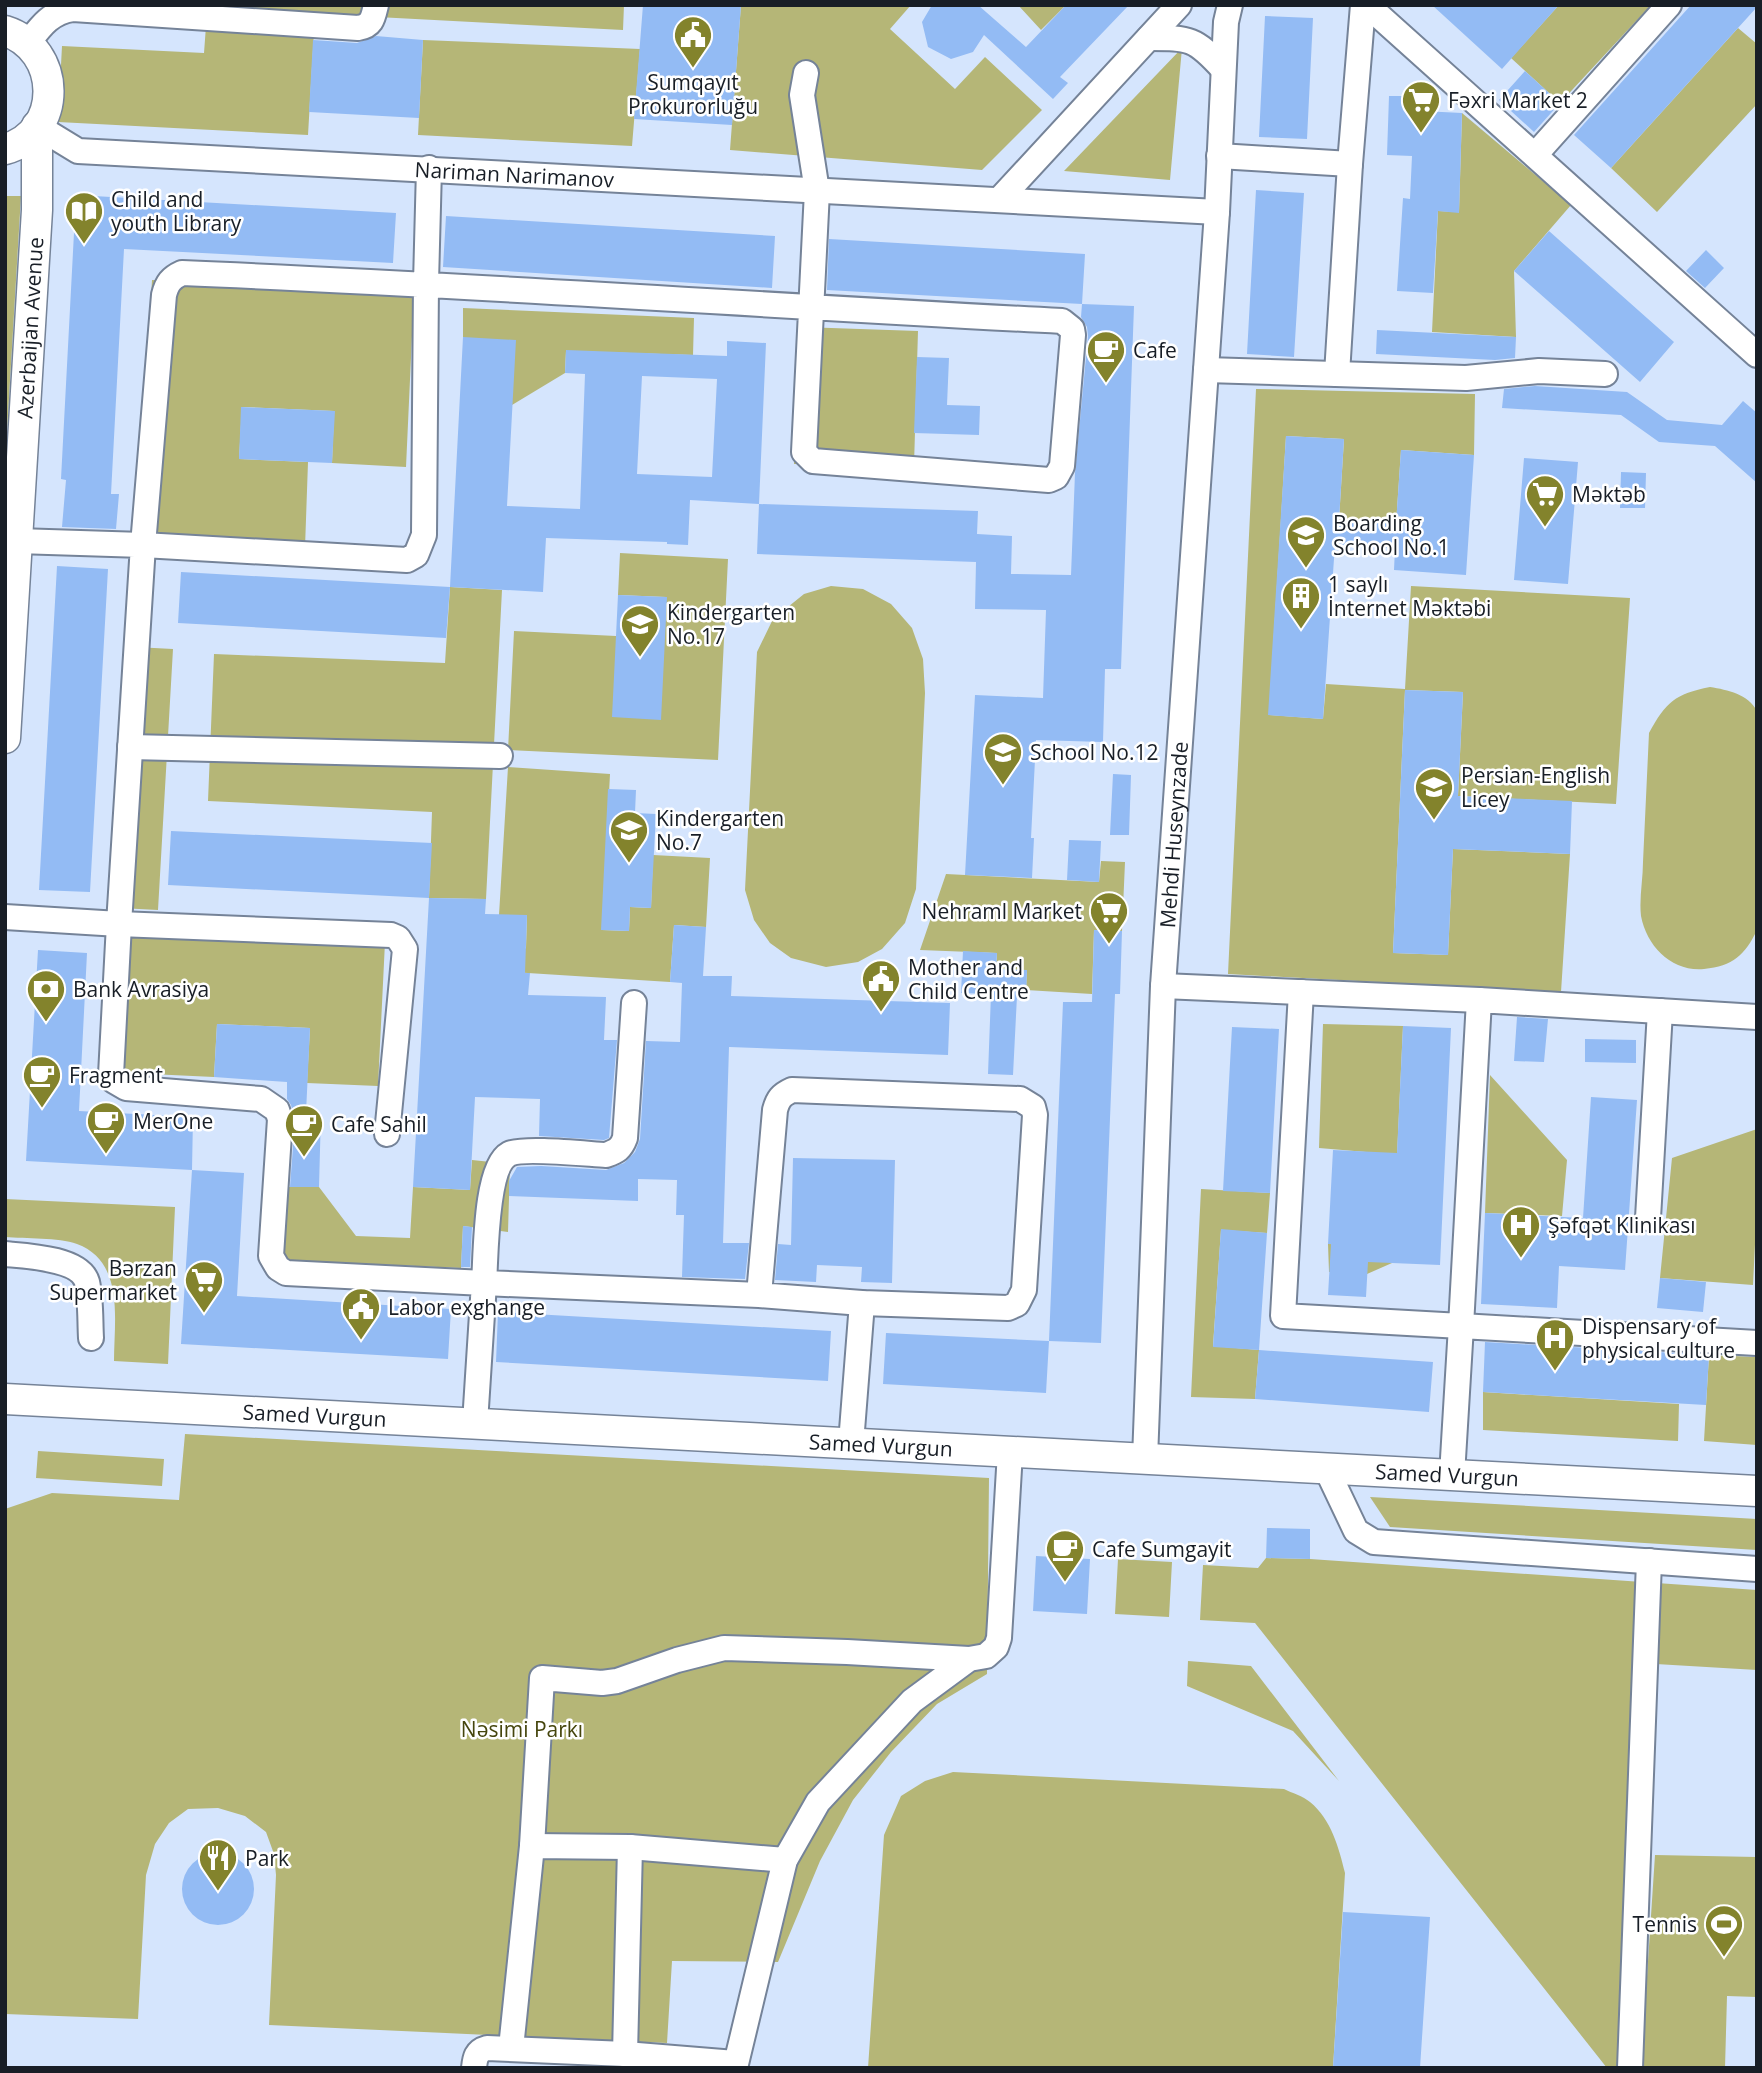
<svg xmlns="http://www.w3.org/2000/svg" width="1762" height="2073" font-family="'Open Sans',sans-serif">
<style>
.green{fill:#b5b677}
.building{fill:#93bbf4;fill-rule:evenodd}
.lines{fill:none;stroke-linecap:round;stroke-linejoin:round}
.minor-casing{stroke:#758398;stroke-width:28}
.major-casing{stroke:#758398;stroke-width:33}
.minor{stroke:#fff;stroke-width:24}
.major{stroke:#fff;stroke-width:30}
.labels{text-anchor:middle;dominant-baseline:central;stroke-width:5;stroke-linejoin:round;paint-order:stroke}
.poi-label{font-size:21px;fill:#181e26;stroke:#fff;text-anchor:start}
.street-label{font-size:21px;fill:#181e26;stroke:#fff}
.park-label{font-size:21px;fill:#45450d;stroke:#fff}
</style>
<rect width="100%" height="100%" fill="#d5e5fd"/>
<path class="green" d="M 208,5 L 624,5 L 623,30 L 208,8 Z
M 741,5 L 911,5 L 890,29 L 955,89 L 985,57 L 1042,110 L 982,170 L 730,150 Z
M 1018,5 L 1066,5 L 1041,30 Z
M 1559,5 L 1651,5 L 1560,103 L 1511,58 Z
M 206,26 L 314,32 L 308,135 L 58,122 L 62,46 L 204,53 Z
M 1738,28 L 1757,44 L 1757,104 L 1657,212 L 1611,168 Z
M 423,40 L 640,49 L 632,146 L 418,135 Z
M 1182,48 L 1170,180 L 1064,171 Z
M 1462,113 L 1571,205 L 1514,271 L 1516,337 L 1432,332 L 1438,211 L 1459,212 Z
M 5,196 L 21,196 L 5,465 Z
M 152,280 L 414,292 L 406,467 L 332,463 L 334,411 L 242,407 L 239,459 L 308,462 L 305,548 L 137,540 Z
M 463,308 L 694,318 L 693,355 L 566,351 L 565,373 L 512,405 L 463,337 Z
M 802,327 L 918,331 L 914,465 L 794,464 Z
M 1256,389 L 1475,394 L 1474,455 L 1401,450 L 1396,524 L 1339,520 L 1344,439 L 1286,436 L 1269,715 L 1323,719 L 1326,684 L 1405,689 L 1411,586 L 1630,598 L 1616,804 L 1458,796 L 1463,692 L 1405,690 L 1393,953 L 1448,955 L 1453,849 L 1570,854 L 1561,992 L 1228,974 Z
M 620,553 L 728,559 L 718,760 L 508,750 L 514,631 L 616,636 L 666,597 L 618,595 Z
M 831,586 L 863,589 L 891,604 L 912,628 L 923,659 L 925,693 L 916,889 L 905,923 L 882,949 L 858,962 L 826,967 L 791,958 L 770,943 L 754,920 L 745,890 L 757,652 L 773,619 L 804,594 Z
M 450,587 L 502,590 L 486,899 L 429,898 L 432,812 L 208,801 L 214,654 L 445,663 Z
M 135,647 L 173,649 L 158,910 L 120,908 Z
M 1710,687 C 1728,690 1748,694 1757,711 L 1757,930 C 1745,955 1733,966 1704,969 C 1672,972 1647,947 1641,916 C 1639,899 1643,879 1643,862 C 1645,819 1647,776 1649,733 C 1666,702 1675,694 1710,687 Z
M 508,767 L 610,774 L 602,930 L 629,931 L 630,907 L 651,908 L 653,855 L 710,858 L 706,927 L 674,925 L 670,982 L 495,971 L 526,948 L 527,915 L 499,915 Z
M 1101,861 L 1125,862 L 1122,931 L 1094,930 L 1092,994 L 1026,990 L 1027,970 L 996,969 L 997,953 L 920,950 L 946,874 L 1099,882 Z
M 116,933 L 385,942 L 378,1086 L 307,1083 L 310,1028 L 217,1024 L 214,1077 L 108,1072 Z
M 1323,1024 L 1403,1026 L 1392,1263 L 1367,1274 L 1329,1272 L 1328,1244 L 1362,1245 L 1366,1152 L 1319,1148 Z
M 1490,1075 L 1567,1160 L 1562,1216 L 1485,1213 Z
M 1757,1129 L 1757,1204 L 1753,1285 L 1660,1278 L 1672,1158 Z
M 472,1160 L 510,1164 L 508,1232 L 463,1226 L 461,1268 L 281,1260 L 284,1187 L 319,1187 L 356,1236 L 410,1238 L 413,1187 L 470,1190 Z
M 1201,1189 L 1270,1193 L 1267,1233 L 1221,1230 L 1213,1346 L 1259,1350 L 1255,1399 L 1191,1397 Z
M 5,1199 L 175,1207 L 168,1364 L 114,1361 C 114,1320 125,1262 77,1244 C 58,1237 26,1239 5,1237 Z
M 1709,1355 L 1757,1357 L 1757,1445 L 1704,1441 Z
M 1483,1392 L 1679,1404 L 1678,1441 L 1483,1430 Z
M 185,1434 L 989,1478 L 987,1674 L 937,1704 L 891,1752 L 853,1800 L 820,1861 L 778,1962 L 672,1961 L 667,2043 L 269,2025 L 276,1875 L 274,1854 L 266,1832 L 245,1816 L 218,1808 L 188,1809 L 169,1823 L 155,1844 L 146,1875 L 138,2019 L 5,2014 L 5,1509 L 52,1493 L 179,1500 Z
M 38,1451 L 164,1459 L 162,1486 L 36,1478 Z
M 1370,1497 L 1757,1519 L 1757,1550 L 1390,1527 Z
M 1266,1558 L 1310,1559 L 1757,1590 L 1757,1670 L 1639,1663 L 1621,2068 L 1607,2068 L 1255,1623 L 1200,1620 L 1203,1565 L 1258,1568 Z
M 1118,1559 L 1172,1562 L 1169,1617 L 1115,1614 Z
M 1188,1661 L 1251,1666 L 1339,1781 L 1293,1731 L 1187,1686 Z
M 953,1772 L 1284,1789 C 1292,1793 1303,1796 1310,1802 C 1331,1819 1339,1848 1345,1873 L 1333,2068 L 868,2068 L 884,1835 L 901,1796 L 925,1781 Z
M 1655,1855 L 1757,1857 L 1757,1997 L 1727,1996 L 1725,2068 L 1641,2068 Z"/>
<path class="building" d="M 643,5 L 741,5 L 732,125 L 634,119 Z
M 932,5 L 978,5 L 1026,47 L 1066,5 L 1129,5 L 1060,77 L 1068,83 L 1053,99 L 984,35 L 973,52 L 951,59 L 928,47 L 922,22 Z
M 1432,5 L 1559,5 L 1502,69 Z
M 1691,5 L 1757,7 L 1611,168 L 1574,135 Z
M 1265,16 L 1313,18 L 1307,139 L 1259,137 Z
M 376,36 L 423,40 L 419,118 L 309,112 L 313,40 L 357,43 Z
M 1525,71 L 1560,103 L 1534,132 L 1499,100 Z
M 1389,96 L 1422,96 L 1422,111 L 1462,113 L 1459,213 L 1438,211 L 1433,293 L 1397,291 L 1403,198 L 1410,199 L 1412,156 L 1387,155 Z
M 1256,190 L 1304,193 L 1294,357 L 1247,354 Z
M 76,195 L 396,213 L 393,263 L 124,249 L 111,494 L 119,494 L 116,529 L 62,527 L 66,480 L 61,479 Z
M 446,216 L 775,236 L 772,288 L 443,267 Z
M 1549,231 L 1674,342 L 1640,382 L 1514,271 Z
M 829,239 L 1085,254 L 1082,304 L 827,290 Z
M 1706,250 L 1724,268 L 1705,288 L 1686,271 Z
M 1082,304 L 1134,306 L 1121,669 L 1105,669 L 1103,742 L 1036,740 L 1031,838 L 1034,838 L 1032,878 L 965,875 L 975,695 L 1043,698 L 1046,610 L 975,609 L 976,562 L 757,554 L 759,504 L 978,511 L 977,534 L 1012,536 L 1011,574 L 1071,575 L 1075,473 L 1088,336 L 1087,327 L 1081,317 Z
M 1377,330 L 1516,337 L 1515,358 L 1495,360 L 1376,354 Z
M 463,337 L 516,340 L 507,506 L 580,509 L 585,374 L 565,373 L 566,350 L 727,356 L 727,341 L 766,343 L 759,504 L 690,500 L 688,545 L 667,544 L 667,542 L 546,538 L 543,592 L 450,587 ZM 642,376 L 717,379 L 712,477 L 637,474 Z
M 917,357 L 949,358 L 947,405 L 980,406 L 979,435 L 914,433 Z
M 1535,386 L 1627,392 L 1667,420 L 1722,425 L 1743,401 L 1757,413 L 1757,483 L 1715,446 L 1659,442 L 1621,415 L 1502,408 L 1504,389 Z
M 241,407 L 335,411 L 332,463 L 239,459 Z
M 1286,436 L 1344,439 L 1339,520 L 1396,524 L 1401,450 L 1474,455 L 1466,575 L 1394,570 L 1395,548 L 1335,544 L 1323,719 L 1268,715 Z
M 1524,458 L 1578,462 L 1568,584 L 1514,580 Z
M 1621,472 L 1646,473 L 1645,508 L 1620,508 Z
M 57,566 L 108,569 L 90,892 L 39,890 Z
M 181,572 L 450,587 L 446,638 L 178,623 Z
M 618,595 L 667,597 L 661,720 L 612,717 Z
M 1405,690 L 1463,692 L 1458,796 L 1572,801 L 1570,854 L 1453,849 L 1448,955 L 1393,953 Z
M 1113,774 L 1131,775 L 1129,835 L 1110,835 Z
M 608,789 L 636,790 L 635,813 L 656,814 L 651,908 L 630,907 L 629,931 L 601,930 Z
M 171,831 L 432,843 L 429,898 L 168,885 Z
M 1069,840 L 1101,841 L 1099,882 L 1067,880 Z
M 429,898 L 486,899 L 485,914 L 527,915 L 525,973 L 530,973 L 528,995 L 606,997 L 604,1040 L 617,1040 L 609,1138 L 604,1140 L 539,1136 L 540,1099 L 475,1097 L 470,1190 L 413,1187 Z
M 674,925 L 706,927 L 703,976 L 732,976 L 731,996 L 950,1003 L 948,1055 L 729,1047 L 723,1243 L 749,1243 L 745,1279 L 682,1277 L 684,1215 L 676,1215 L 677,1180 L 638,1179 L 638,1201 L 509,1196 L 509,1181 L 517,1167 L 541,1166 L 606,1170 L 624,1163 L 635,1152 L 640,1139 L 646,1041 L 680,1042 L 682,983 L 670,982 Z
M 1094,930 L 1122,931 L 1120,994 L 1115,994 L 1101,1343 L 1049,1341 L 1063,1002 L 1092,1002 Z
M 38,950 L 87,953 L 79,1111 L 193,1117 L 192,1170 L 26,1161 Z
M 963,951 L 997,953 L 996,969 L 1027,970 L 1026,996 L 1017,996 L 1013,1075 L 988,1074 L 991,994 L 961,993 Z
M 1517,1017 L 1548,1019 L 1544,1062 L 1514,1061 Z
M 217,1024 L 310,1028 L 306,1113 L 321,1113 L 319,1187 L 290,1187 L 295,1120 L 291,1105 L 287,1099 L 287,1082 L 214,1077 Z
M 1403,1026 L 1451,1028 L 1440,1265 L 1368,1262 L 1366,1297 L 1328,1295 L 1331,1244 L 1328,1244 L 1333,1150 L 1397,1153 Z
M 1232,1027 L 1279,1029 L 1270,1193 L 1223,1191 Z
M 1585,1039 L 1636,1040 L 1636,1063 L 1585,1062 Z
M 1591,1097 L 1637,1100 L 1625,1270 L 1559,1266 L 1557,1308 L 1481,1304 L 1485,1213 L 1583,1218 Z
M 793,1158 L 895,1160 L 892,1283 L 861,1282 L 862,1267 L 817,1265 L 816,1282 L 775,1280 L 778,1244 L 791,1245 Z
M 192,1170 L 244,1173 L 237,1296 L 451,1309 L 448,1359 L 181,1344 Z
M 463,1226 L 472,1227 L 470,1267 L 461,1267 Z
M 1221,1229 L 1267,1233 L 1259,1350 L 1213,1347 Z
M 1660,1278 L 1706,1282 L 1703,1312 L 1657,1308 Z
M 498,1312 L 831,1331 L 828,1381 L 496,1362 Z
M 886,1333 L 1049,1341 L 1046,1393 L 883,1384 Z
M 1485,1342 L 1709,1355 L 1706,1405 L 1483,1392 Z
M 1259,1350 L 1433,1362 L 1429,1412 L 1255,1399 Z
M 1267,1528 L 1310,1529 L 1310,1559 L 1266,1558 Z
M 1036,1556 L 1090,1559 L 1087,1614 L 1033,1611 Z
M182 1889a36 36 0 1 1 72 0a36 36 0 1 1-72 0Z
M 1343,1912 L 1430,1917 L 1420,2068 L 1333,2068 Z"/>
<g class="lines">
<g class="minor-casing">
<g id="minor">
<path d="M 1367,5 L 1757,355"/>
<path d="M 1149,38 C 1190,38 1195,38 1223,69"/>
<path d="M 28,43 C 41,26 51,12 73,9 L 358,28 C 372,26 373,18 376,5"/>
<path id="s1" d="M 37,126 L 78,151 L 1217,212"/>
<path d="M 1535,155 L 1669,5"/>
<path d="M 1219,156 L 1350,164"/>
<path d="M 429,168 L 426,283 L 424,535 L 416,555 L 407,560 L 143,545 L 164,295 C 167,283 171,278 182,273 C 475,285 769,306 1062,321 L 1072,329 L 1073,335 L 1062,466 L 1056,477 L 1049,480 L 813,461 L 804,452 L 817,191 L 802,95 L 806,73"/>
<path d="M 999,200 L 1179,5"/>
<path d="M 1206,370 L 1466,378 L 1539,371 L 1605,374"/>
<path d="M 1337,374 L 1350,164 L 1363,5"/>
<path d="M 130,747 L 500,756"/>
<path d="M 5,917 L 119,924 L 143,545 L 17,541"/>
<path d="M 1163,986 L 1479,1000"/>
<path d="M 1301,992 L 1283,1316 L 1461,1326 L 1479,1000 L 1757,1017"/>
<path d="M 634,1003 L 625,1138 C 621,1149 617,1151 606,1155 C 587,1154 523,1147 509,1154 C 485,1167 486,1257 484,1283 L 759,1295 L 862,1303 L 1008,1308 L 1017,1304 L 1024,1290 L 1035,1115 L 1033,1107 L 1020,1099 L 792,1090 C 781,1095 778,1099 775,1110 L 759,1295"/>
<path d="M 387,1134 L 405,949 L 398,938 L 391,935 L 119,924 L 111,1075 L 114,1081 L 126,1088 L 261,1099 L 277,1110 L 280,1119 L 271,1256 L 278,1268 L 286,1273 L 484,1283 L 475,1423"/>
<path d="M 1648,1218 L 1660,1011"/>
<path d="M 5,1254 C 26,1256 80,1258 87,1282 C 91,1299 90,1321 91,1338"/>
<path d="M 851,1443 L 862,1303"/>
<path id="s2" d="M 1145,1459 L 1163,986 L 1217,212 L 1226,22 L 1230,5"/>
<path d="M 1326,1468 L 1356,1531 L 1374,1542 L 1757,1569"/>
<path d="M 1452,1475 L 1461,1326 L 1757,1343"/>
<path d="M 532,1846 L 542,1678 L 602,1683 L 617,1681 L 677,1660 L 724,1648 L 847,1652 L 969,1659"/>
<path d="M 511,2048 L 532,1846 L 630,1847 L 785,1860"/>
<path d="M 625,2054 L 630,1847"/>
<path d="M 474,2068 C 475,2058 476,2051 487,2048 L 625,2054 L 735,2063"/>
<path d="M 735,2068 L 785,1860 L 818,1802 L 912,1701 L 969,1659 L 986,1656 L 996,1647 L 999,1638 L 1010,1452"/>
<path d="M 1630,2068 L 1649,1561"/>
</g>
</g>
<g class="major-casing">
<g id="major">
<path d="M 5,31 C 62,49 64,133 5,149"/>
<path id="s3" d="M 5,738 L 37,210 L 37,126"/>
<path id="s4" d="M 5,1399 L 1757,1491"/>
</g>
</g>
<use href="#minor" class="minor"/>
<use href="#major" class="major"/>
</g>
<defs>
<g id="civic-pin" transform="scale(2.0125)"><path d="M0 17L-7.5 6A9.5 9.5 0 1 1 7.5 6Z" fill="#83832c" stroke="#fff"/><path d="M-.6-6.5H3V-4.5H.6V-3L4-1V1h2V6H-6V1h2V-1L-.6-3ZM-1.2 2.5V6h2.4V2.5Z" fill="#fff"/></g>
<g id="supermarket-pin" transform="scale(2.0125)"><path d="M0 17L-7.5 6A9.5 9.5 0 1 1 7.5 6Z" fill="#83832c" stroke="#fff"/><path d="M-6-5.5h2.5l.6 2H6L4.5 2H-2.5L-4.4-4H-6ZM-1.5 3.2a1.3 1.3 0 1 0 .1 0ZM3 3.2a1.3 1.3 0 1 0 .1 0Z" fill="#fff"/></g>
<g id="library-pin" transform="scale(2.0125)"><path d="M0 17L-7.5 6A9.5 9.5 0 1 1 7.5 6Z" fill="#83832c" stroke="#fff"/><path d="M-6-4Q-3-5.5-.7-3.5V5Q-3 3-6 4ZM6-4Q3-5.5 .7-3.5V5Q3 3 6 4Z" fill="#fff"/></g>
<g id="cafe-pin" transform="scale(2.0125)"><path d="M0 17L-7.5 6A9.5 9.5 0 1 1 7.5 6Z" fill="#83832c" stroke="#fff"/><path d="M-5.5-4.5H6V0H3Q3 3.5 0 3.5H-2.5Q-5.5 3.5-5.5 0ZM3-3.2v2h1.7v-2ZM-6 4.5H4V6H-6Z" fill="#fff"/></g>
<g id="school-pin" transform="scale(2.0125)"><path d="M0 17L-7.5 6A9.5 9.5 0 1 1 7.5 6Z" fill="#83832c" stroke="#fff"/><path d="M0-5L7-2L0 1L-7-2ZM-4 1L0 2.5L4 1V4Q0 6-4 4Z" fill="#fff"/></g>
<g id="building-pin" transform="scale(2.0125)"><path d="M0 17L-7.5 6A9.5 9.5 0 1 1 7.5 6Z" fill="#83832c" stroke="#fff"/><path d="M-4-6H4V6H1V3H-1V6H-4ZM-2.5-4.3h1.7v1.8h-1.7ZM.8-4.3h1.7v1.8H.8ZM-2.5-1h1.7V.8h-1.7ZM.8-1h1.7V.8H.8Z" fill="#fff"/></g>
<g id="bank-pin" transform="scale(2.0125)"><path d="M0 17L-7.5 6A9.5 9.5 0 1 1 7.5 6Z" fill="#83832c" stroke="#fff"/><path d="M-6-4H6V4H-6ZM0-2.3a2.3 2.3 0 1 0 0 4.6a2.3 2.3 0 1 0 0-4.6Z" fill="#fff"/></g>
<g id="hospital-pin" transform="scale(2.0125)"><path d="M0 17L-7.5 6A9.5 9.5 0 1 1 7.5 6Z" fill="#83832c" stroke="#fff"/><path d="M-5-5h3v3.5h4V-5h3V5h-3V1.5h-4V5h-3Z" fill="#fff"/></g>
<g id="restaurant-pin" transform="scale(2.0125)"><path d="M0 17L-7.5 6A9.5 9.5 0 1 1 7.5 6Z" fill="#83832c" stroke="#fff"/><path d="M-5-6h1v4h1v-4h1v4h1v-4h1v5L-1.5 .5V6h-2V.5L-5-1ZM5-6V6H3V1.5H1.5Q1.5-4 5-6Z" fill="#fff"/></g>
<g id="stadium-pin" transform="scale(2.0125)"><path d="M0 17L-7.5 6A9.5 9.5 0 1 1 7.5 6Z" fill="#83832c" stroke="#fff"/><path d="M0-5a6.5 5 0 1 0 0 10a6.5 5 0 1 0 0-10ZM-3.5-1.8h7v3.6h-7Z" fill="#fff"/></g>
</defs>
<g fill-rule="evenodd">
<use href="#civic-pin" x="693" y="35"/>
<use href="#supermarket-pin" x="1421" y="100"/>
<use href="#library-pin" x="84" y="211"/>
<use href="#cafe-pin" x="1106" y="350"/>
<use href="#supermarket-pin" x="1545" y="494"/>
<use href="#school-pin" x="1306" y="535"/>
<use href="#building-pin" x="1301" y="596"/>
<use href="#school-pin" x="640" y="624"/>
<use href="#school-pin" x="1003" y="752"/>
<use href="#school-pin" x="1434" y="787"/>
<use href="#school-pin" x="629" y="830"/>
<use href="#supermarket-pin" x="1109" y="911"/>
<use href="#civic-pin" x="881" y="979"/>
<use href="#bank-pin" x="46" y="989"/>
<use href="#cafe-pin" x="42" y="1075"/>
<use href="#cafe-pin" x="106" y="1121"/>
<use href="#cafe-pin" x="304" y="1124"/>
<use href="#hospital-pin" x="1521" y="1225"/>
<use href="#supermarket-pin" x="204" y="1280"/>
<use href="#civic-pin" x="361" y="1307"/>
<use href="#hospital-pin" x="1555" y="1338"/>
<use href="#cafe-pin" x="1065" y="1549"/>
<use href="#restaurant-pin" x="218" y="1858"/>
<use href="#stadium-pin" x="1724" y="1924"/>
</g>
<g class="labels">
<g class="poi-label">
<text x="693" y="82" text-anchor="middle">Sumqayıt<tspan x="693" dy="24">Prokurorluğu</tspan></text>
<text x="1448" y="100">Fəxri Market 2</text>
<text x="111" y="199">Child and<tspan x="111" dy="24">youth Library</tspan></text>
<text x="1133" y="350">Cafe</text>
<text x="1572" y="494">Məktəb</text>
<text x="1333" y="523">Boarding<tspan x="1333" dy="24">School No.1</tspan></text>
<text x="1328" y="584">1 saylı<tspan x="1328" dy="24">İnternet Məktəbi</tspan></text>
<text x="667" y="612">Kindergarten<tspan x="667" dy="24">No.17</tspan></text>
<text x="1030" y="752">School No.12</text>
<text x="1461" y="775">Persian-English<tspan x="1461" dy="24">Licey</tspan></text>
<text x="656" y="818">Kindergarten<tspan x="656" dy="24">No.7</tspan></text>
<text x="1082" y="911" text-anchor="end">Nehraml Market</text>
<text x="908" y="967">Mother and<tspan x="908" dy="24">Child Centre</tspan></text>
<text x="73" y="989">Bank Avrasiya</text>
<text x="69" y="1075">Fragment</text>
<text x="133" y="1121">MerOne</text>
<text x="331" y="1124">Cafe Sahil</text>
<text x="1548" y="1225">Şəfqət Klinikası</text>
<text x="177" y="1268" text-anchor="end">Bərzan<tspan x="177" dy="24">Supermarket</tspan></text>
<text x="388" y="1307">Labor exghange</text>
<text x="1582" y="1326">Dispensary of<tspan x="1582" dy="24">physical culture</tspan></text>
<text x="1092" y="1549">Cafe Sumgayit</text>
<text x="245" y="1858">Park</text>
<text x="1697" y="1924" text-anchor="end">Tennis</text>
</g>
<g class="street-label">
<text stroke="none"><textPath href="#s1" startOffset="485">Nariman Narimanov</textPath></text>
<text stroke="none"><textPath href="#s3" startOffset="411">Azerbaijan Avenue</textPath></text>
<text stroke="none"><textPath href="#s2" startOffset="625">Mehdi Huseynzade</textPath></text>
<text stroke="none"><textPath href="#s4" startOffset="310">Samed Vurgun</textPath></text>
<text stroke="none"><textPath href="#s4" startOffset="877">Samed Vurgun</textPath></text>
<text stroke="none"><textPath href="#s4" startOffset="1444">Samed Vurgun</textPath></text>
</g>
<g class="park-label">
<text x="522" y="1729">Nəsimi Parkı</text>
</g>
</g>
<rect width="1762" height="2073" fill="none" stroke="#181e26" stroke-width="14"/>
</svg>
